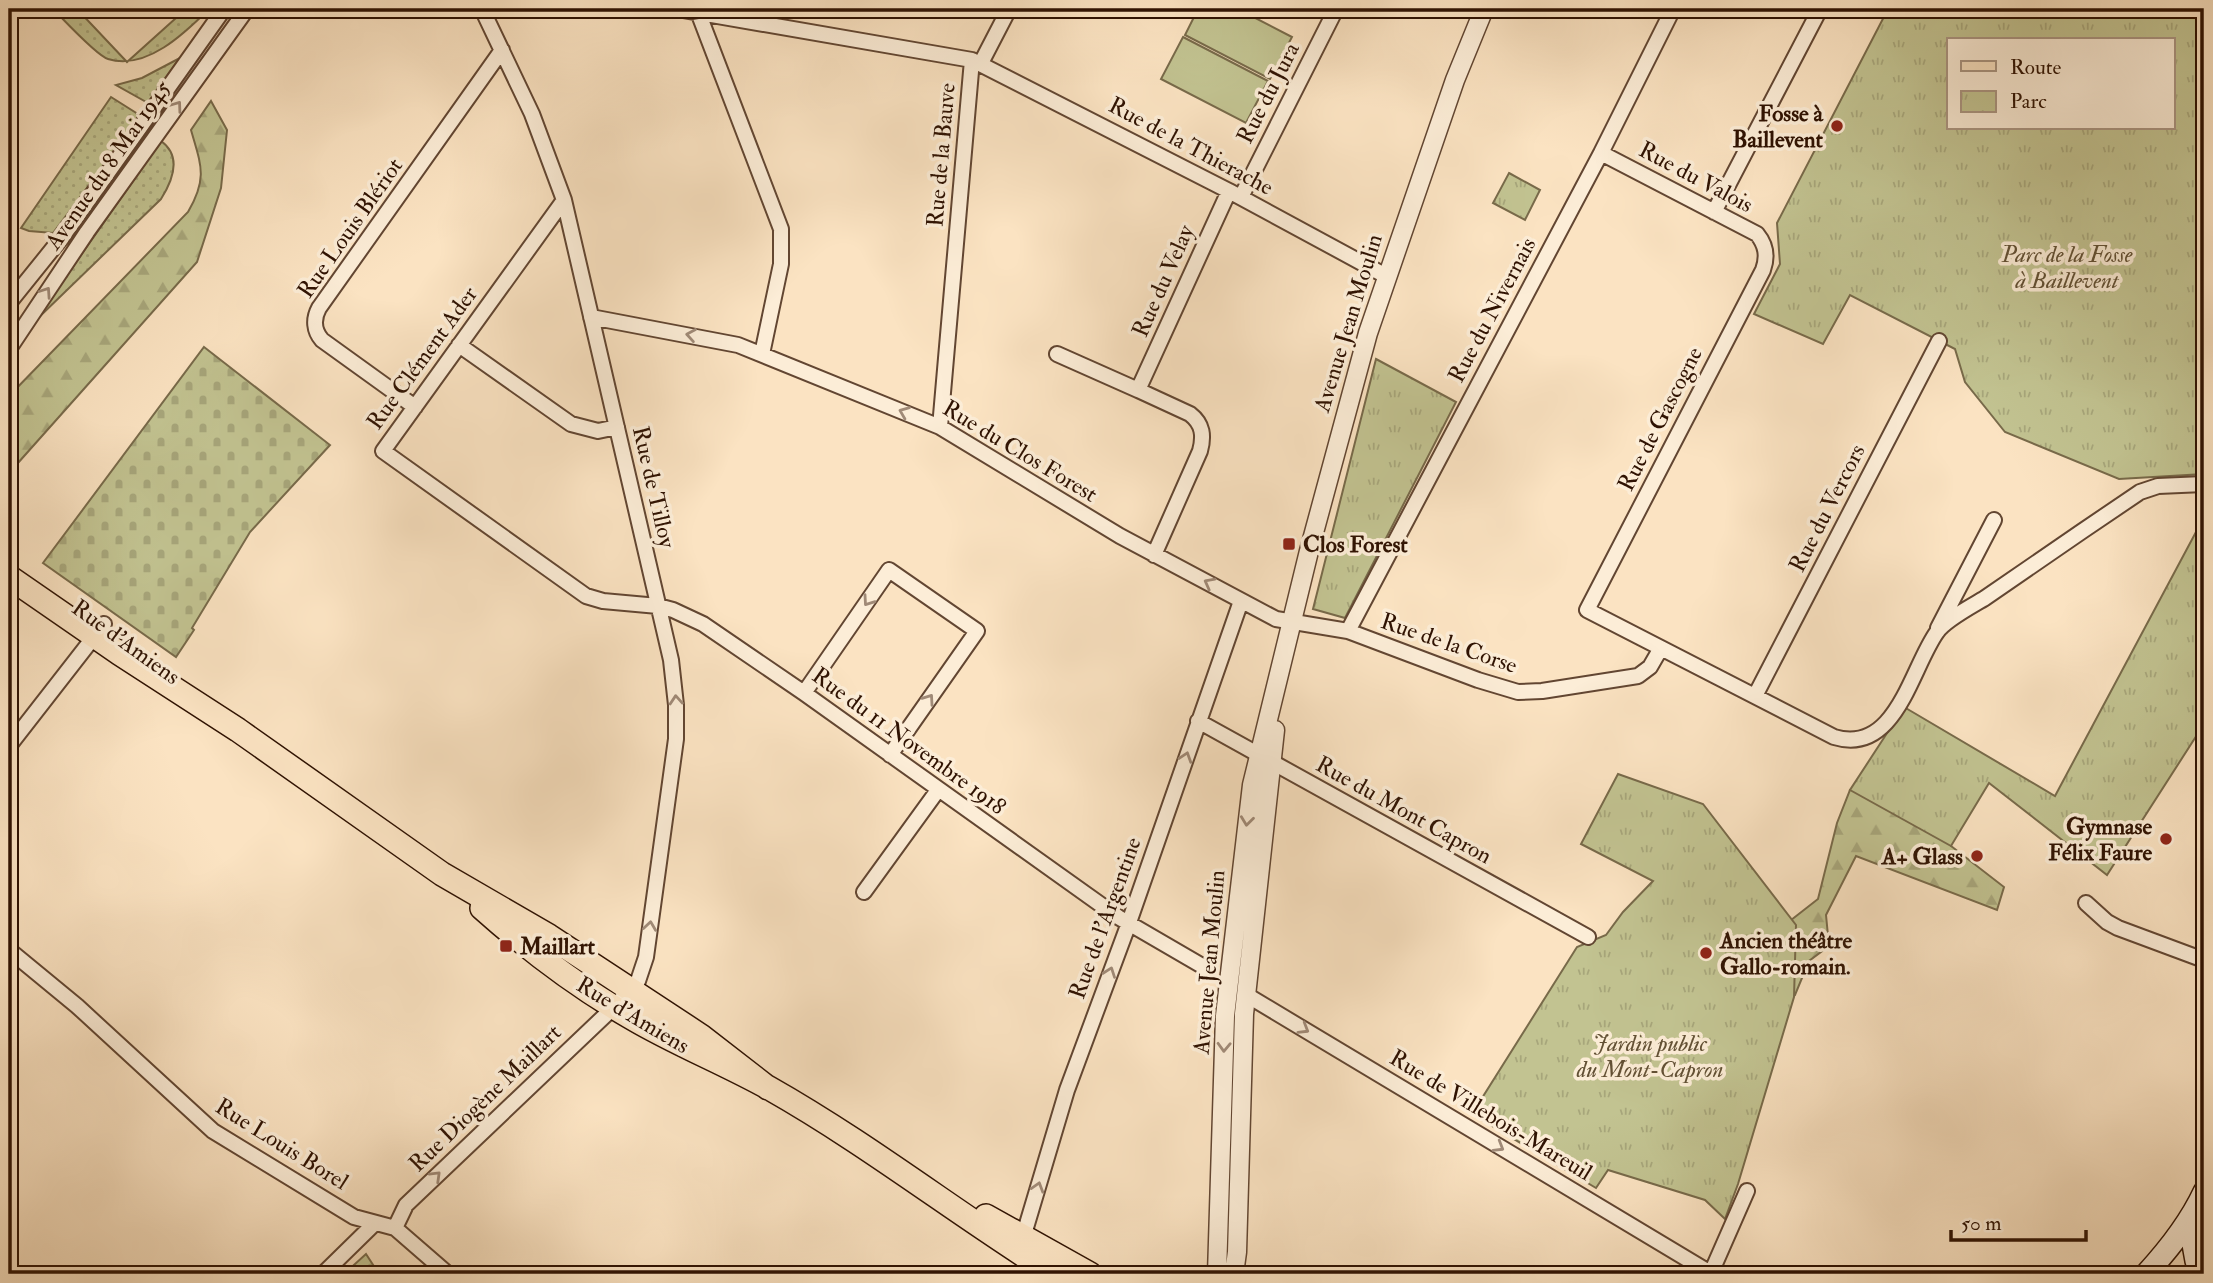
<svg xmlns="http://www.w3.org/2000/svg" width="2213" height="1283" font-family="'IM FELL Double Pica',serif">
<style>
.grass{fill:url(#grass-dots);stroke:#786a4a;stroke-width:2}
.forest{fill:url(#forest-firs);stroke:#786a4a;stroke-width:2}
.cemetery{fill:url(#cemetery-stones);stroke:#786a4a;stroke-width:2}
.park{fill:url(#park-tufts);stroke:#786a4a;stroke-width:2;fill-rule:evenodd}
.pitch{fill:#c2c391;stroke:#786a4a;stroke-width:2}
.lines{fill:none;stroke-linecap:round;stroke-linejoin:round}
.minor-casing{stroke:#624632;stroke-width:18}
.tertiary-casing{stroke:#624632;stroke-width:21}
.secondary-casing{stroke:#2f1202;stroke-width:24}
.primary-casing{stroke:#2f1202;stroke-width:26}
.minor{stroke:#fcedd7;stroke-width:14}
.tertiary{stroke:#fcedd7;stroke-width:18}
.secondary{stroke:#fcedd7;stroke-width:21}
.primary{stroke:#fbe3c2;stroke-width:23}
.oneway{stroke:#a08a77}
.poi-dot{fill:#8f2418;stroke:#fcedd7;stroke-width:2.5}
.labels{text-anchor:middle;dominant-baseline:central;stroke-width:7;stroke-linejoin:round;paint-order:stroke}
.street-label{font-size:23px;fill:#2f1202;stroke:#fcedd7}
.poi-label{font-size:23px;font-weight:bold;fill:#2f1202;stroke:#fcedd7;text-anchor:end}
.park-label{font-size:23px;font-style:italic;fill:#625034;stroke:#fcedd7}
</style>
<defs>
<pattern id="grass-dots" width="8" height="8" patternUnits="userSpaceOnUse" patternTransform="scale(1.75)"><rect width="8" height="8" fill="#c2c391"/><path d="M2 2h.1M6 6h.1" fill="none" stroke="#a7a67b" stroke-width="1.8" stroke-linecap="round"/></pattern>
<pattern id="forest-firs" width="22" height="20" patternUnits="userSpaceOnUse" patternTransform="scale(1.75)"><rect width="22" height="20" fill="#c2c391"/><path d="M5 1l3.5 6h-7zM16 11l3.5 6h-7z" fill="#a7a67b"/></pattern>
<pattern id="cemetery-stones" width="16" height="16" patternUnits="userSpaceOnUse" patternTransform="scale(1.75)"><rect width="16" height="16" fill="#c2c391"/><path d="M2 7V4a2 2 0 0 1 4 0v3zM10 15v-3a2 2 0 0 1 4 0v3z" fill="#a7a67b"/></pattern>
<pattern id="park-tufts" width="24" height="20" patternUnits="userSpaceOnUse" patternTransform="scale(1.75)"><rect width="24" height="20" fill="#c2c391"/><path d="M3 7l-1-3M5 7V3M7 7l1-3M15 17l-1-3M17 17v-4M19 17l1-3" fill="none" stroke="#a7a67b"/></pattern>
</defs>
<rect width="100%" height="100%" fill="#fbe3c2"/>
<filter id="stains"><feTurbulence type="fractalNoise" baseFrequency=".00286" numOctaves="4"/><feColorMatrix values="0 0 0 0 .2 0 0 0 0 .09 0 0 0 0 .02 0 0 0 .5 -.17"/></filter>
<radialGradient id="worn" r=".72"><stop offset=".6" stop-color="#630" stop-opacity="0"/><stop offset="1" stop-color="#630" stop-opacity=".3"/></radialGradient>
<path class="grass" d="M 53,9 L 77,9 L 127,62 L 186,9 L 209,9 C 185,33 146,71 108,59 C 97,56 63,19 53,9 Z
M 180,58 L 148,103 L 116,85 L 142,78 Z
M 111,97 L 141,116 L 53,233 L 29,231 L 21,228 Z
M 161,141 C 182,156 173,180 161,199 L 34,322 Z"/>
<path class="forest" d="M 211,101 L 227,130 L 221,188 L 197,262 L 9,473 L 9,396 L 188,212 C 208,178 201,165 191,130 Z
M 1869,779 L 1942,810 L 1951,846 L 2004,887 L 1997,910 L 1856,856 L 1826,915 L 1829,946 L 1809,961 L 1795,995 L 1736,973 L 1657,879 L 1777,931 L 1818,899 L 1837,823 L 1850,790 Z"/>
<path class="cemetery" d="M 204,347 L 330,445 L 250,532 L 192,628 L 194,630 L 176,657 L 43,563 Z
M 366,1254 L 379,1274 L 344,1274 Z"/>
<path class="park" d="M 1888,9 L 2204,9 L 2204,474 L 2119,479 L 2005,432 L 1965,382 L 1955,349 L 1850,295 L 1823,344 L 1754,314 L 1780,264 L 1777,223 ZM 1949,40 L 2173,40 L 2173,128 L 1949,128 Z
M 1509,173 L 1540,190 L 1525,220 L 1493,203 Z
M 1376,359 L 1456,402 L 1345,618 L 1313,609 Z
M 2204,517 L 2204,724 L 2107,875 L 1989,783 L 1951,846 L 1850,790 L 1904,707 L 2055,796 Z
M 1618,774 L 1703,804 L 1796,925 L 1794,997 L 1738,1184 L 1725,1219 L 1705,1200 L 1608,1170 L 1596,1188 L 1472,1114 L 1577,947 L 1606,935 L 1623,912 L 1653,881 L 1581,844 Z"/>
<path class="pitch" d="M 1198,9 L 1238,9 L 1292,37 L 1270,79 L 1185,35 Z
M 1183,37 L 1268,81 L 1246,123 L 1161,79 Z"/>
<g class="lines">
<g class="minor-casing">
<path id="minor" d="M 677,9 L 972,60 L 940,427
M 698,12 L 781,229 L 781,264 L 762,354
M 972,60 L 1229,191 L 1386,276
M 981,63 L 1009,9
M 1601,153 L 1757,234 C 1766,245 1768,256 1763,270 L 1587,610 L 1834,737 C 1896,756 1911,668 1937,632 C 1945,620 1972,606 1985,598 C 2037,562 2088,527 2140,492 L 2158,486 L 2204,484
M 1241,197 L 1336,9
M 564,200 L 383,451 L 586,596 L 603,601 L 658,606 L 673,610 L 703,624 L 804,693 L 1118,917 L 1204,967
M 1714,212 L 1820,9
M 9,303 L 63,236 L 224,9
M 591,317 L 738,345 L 940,427 L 1120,536 L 1276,619 L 1348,631 L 1478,680 L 1518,692 L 1542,691 L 1638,676 L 1650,667 L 1661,648
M 459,345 L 571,424 L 598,431 L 617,427
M 9,349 L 87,232 L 247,9
M 1057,354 L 1138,390
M 415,407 L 322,340 C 314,331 313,319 319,308 L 502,50
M 1154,555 L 1200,451 C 1204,436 1203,424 1190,414 L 1138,390 L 1229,191
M 9,560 L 9,564
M 1938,628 L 1994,520
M 1348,631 L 1601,153 L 1673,9
M 804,693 L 889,570 L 977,631 L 890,755
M 1755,696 L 1939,341
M 1198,721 L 1588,937
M 9,746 L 104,624
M 864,892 L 938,790
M 2086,903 L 2107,922 L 2118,928 L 2204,960
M 9,950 L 77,1006 L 213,1131 L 354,1217 L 395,1228 L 448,1274
M 1245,994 L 1712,1274
M 395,1228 L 406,1205 L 614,1007 L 638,981 L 646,957 L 676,739 L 676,705 L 671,660 L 564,200 L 532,114 L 482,9
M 1022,1241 L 1067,1090 L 1126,931 L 1241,601
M 1711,1273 L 1747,1191
M 323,1274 L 374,1224"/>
</g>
<g class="tertiary-casing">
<path id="tertiary" d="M 1217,1274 L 1225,1016 L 1252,785 L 1309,551 L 1368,333 L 1455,80 L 1484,9
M 1234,1274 L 1237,1252 L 1244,1014 L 1275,730"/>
</g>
<g class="secondary-casing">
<path id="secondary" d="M 2189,1222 L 2196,1261 L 2203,1274
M 2146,1274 C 2169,1249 2189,1224 2204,1192"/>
</g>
<g class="primary-casing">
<path id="primary" d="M 9,577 L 119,653 L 238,730 L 442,874 L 549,936 L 701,1036 L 768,1088
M 482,908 C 528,949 578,987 632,1018 C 676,1044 724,1063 769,1088 C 868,1144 957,1214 1053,1274
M 986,1216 L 1090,1274"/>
</g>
<use href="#minor" class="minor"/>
<use href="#tertiary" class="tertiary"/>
<use href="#secondary" class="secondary"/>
<use href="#primary" class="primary"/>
</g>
<defs><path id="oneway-chevron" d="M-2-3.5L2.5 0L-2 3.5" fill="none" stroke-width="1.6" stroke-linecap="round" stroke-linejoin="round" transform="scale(1.75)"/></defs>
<g class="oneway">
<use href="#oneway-chevron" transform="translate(177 106) rotate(-54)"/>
<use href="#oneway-chevron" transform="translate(46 292) rotate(-56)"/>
<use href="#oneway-chevron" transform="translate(691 335) rotate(-170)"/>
<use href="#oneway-chevron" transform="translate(904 412) rotate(-158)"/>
<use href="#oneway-chevron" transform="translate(1209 583) rotate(-152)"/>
<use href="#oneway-chevron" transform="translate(868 601) rotate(125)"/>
<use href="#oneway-chevron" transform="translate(929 699) rotate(-55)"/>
<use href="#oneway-chevron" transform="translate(676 700) rotate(-94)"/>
<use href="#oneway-chevron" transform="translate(1186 757) rotate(-72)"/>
<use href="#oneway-chevron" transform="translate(1247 821) rotate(97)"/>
<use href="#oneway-chevron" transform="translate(650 926) rotate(-82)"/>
<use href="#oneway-chevron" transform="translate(1110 972) rotate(-70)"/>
<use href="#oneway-chevron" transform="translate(1304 1029) rotate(31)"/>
<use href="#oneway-chevron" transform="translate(1224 1047) rotate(92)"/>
<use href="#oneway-chevron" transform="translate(1499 1147) rotate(31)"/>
<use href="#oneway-chevron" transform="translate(436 1176) rotate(-44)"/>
<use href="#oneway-chevron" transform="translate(1038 1187) rotate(-73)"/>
</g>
<g class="poi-dot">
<circle cx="1837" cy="126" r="7"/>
<rect x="1282" y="537" width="14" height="14" rx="3.5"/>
<circle cx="2166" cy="839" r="7"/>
<circle cx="1977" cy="856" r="7"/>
<rect x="499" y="939" width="14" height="14" rx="3.5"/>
<circle cx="1706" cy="953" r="7"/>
</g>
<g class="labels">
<g class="street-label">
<text transform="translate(1268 93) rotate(-63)">Rue du Jura</text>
<text transform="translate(1191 146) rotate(28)">Rue de la Thierache</text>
<text transform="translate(941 155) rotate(-85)">Rue de la Bauve</text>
<text transform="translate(108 165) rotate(-55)">Avenue du 8 Mai 1945</text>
<text transform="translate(1696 177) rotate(28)">Rue du Valois</text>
<text transform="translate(350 228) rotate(-55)">Rue Louis Blériot</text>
<text transform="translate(1163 281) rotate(-66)">Rue du Velay</text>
<text transform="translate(1492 310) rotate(-62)">Rue du Nivernais</text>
<text transform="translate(1348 323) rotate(-73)">Avenue Jean Moulin</text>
<text transform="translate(422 358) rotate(-54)">Rue Clément Ader</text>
<text transform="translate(1660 419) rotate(-63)">Rue de Gascogne</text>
<text transform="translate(1020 451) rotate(31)">Rue du Clos Forest</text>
<text transform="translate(654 487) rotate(77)">Rue de Tilloy</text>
<text transform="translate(1827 508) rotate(-63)">Rue du Vercors</text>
<text transform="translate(126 642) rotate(36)">Rue d'Amiens</text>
<text transform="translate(1449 643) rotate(19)">Rue de la Corse</text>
<text transform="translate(909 741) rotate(36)">Rue du 11 Novembre 1918</text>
<text transform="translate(1404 810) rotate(29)">Rue du Mont Capron</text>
<text transform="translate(1105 918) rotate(-70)">Rue de l'Argentine</text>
<text transform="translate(1209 962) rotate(-85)">Avenue Jean Moulin</text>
<text transform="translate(633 1015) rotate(31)">Rue d'Amiens</text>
<text transform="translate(485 1098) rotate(-44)">Rue Diogène Maillart</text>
<text transform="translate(1491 1115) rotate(31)">Rue de Villebois-Mareuil</text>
<text transform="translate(282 1144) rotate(32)">Rue Louis Borel</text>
</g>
<g class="poi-label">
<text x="1823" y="113">Fosse à<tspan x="1823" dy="26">Baillevent</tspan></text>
<text x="1303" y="544" text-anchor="start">Clos Forest</text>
<text x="2152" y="826">Gymnase<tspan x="2152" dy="26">Félix Faure</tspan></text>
<text x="1963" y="856">A+ Glass</text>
<text x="1720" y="940" text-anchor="start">Ancien théâtre<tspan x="1720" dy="26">Gallo-romain.</tspan></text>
<text x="520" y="946" text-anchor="start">Maillart</text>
</g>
<g class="park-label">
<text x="2067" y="254">Parc de la Fosse<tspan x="2067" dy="26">à Baillevent</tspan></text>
<text x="1650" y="1043">Jardin public<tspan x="1650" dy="26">du Mont-Capron</tspan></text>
</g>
</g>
<rect width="2213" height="1283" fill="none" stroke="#fbe3c2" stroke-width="35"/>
<rect x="10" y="10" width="2192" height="1262" fill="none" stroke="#2f1202" stroke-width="3.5"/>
<rect x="18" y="18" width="2178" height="1248" fill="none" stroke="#2f1202" stroke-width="2"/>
<rect x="1947" y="38" width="228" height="91" fill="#fcedd7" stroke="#aa9582" stroke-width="2"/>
<rect x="1961" y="61" width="35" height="10" fill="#fbe3c2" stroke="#aa9582" stroke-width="2"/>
<text x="2010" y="74" font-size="21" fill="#2f1202">Route</text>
<rect x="1961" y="91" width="35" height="21" fill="url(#park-tufts)" stroke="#aa9582" stroke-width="2"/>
<text x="2010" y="108" font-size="21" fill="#2f1202">Parc</text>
<path d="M1951 1230v10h135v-10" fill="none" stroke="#2f1202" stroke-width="3.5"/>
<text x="1961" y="1230" font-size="21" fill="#2f1202" stroke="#fcedd7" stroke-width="5" paint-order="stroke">50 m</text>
<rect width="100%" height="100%" filter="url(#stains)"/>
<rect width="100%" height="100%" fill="url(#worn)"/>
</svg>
